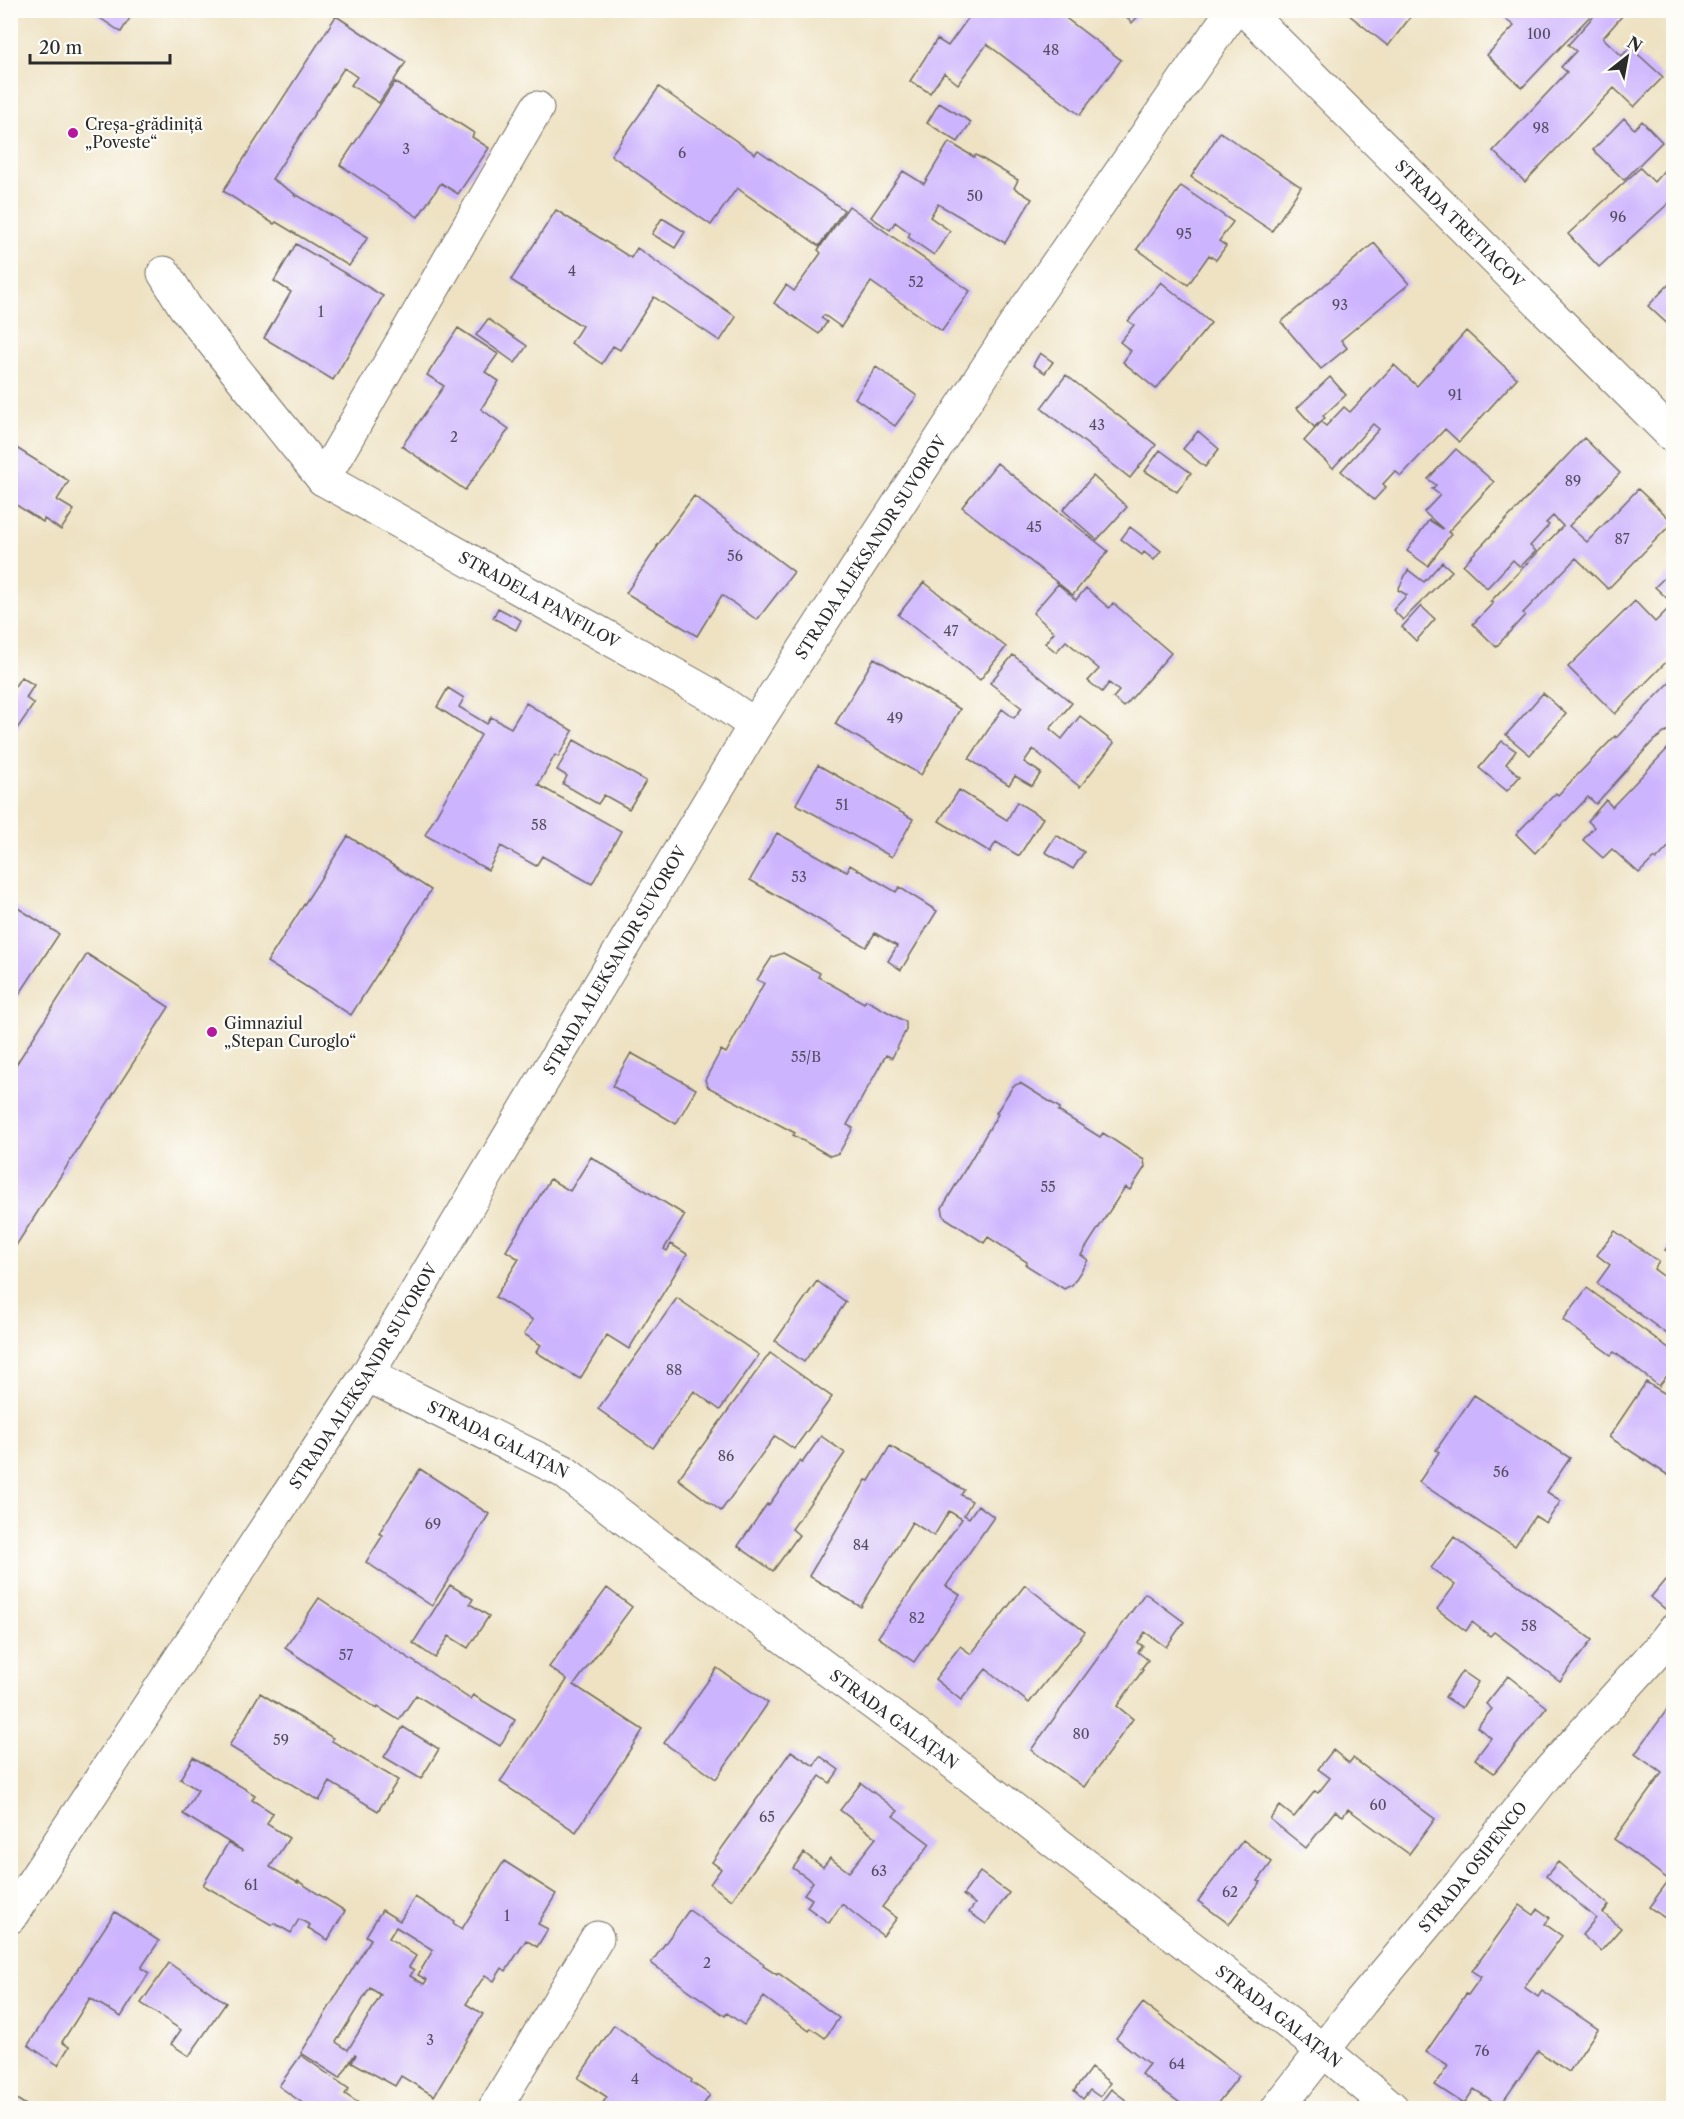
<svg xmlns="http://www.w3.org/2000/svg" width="1684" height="2119" font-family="'Libre Caslon Text',serif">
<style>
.building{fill:#cdb4fe;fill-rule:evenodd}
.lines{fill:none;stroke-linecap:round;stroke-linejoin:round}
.street-casing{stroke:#6f6b60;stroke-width:35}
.secondary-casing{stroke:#6f6b60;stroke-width:35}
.street{stroke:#fff;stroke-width:33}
.secondary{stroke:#fff;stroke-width:33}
.poi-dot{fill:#b5179e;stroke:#fdfcf7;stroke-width:2}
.labels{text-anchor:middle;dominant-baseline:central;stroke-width:4.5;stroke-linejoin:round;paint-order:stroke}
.number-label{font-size:14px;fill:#544d60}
.poi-label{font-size:16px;fill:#2b2b2b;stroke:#fdfcf7;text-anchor:start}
.street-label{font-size:16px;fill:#2b2b2b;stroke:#fdfcf7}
</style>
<rect width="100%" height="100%" fill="#fdfcf7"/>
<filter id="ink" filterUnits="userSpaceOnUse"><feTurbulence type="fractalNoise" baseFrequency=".0167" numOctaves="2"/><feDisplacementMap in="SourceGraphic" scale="12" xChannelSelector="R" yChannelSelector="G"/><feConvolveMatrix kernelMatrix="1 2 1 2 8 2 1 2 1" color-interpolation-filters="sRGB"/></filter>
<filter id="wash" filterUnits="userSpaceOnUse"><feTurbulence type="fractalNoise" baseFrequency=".008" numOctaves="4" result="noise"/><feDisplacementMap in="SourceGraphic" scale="24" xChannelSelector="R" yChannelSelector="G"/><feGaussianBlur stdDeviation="1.35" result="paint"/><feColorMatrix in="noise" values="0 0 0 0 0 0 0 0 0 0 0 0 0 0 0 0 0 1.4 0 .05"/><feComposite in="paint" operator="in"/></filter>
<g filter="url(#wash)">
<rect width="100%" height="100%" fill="#eee2c3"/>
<g id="blocks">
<path class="building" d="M 88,10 L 135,10 L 121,32 Z
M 974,10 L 1055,10 L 1121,60 L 1080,115 L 987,44 L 958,84 L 944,73 L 930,93 L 910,81 L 937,39 L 948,46 Z
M 1120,10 L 1144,10 L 1132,23 Z
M 1343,10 L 1416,10 L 1388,46 Z
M 1494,10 L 1588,10 L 1592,14 L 1522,88 L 1487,55 L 1514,26 Z
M 1599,10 L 1616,10 L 1622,16 L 1603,38 L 1622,56 L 1630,47 L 1663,77 L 1634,107 L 1614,88 L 1525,182 L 1493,151 L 1567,72 L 1561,67 L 1576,51 L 1568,45 Z
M 336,16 L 406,62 L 379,103 L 351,85 L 357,77 L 344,68 L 272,179 L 295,194 L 294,195 L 296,197 L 297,195 L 368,237 L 349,266 L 276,222 L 274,224 L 223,191 Z
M 395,82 L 474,133 L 472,137 L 489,148 L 458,194 L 441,183 L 418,217 L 340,165 Z
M 659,87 L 755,154 L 758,150 L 844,210 L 819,246 L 737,188 L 711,225 L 611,155 Z
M 939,103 L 971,122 L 958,142 L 927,123 Z
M 1624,118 L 1634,129 L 1642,121 L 1662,142 L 1624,180 L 1593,150 Z
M 1220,132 L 1301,187 L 1272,231 L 1191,177 Z
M 949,142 L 974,157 L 976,155 L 1018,180 L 1014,188 L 1032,199 L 1005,243 L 938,204 L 930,217 L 950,231 L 934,255 L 908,237 L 910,233 L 895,222 L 890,230 L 871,217 L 903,171 L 924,184 Z
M 1668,166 L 1674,170 L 1674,194 L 1669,199 L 1671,201 L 1599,267 L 1568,234 L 1640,168 L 1654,182 Z
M 1181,186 L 1233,222 L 1219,241 L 1226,246 L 1216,260 L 1209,255 L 1188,285 L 1137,249 Z
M 849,206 L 970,291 L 942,331 L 871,282 L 841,327 L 824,315 L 821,318 L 827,322 L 819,334 L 774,303 L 786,285 L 794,291 L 821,253 L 818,250 Z
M 556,210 L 631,258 L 637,248 L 736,317 L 720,341 L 654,297 L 620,350 L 613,346 L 602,364 L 571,343 L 582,326 L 511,280 Z
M 662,218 L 685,232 L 675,248 L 652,234 Z
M 1374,243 L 1409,284 L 1341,340 L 1347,348 L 1321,369 L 1281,322 Z
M 296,244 L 383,296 L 333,380 L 264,338 L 291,292 L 274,281 Z
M 1674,279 L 1674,330 L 1648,306 Z
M 1161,282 L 1211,323 L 1156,389 L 1123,362 L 1131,351 L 1120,342 L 1134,325 L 1128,321 Z
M 488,319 L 527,346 L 515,363 L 476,335 Z
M 458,328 L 498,354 L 485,372 L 499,381 L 481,409 L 509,429 L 465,490 L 402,446 L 444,386 L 427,375 Z
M 1466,331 L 1517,378 L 1459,442 L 1445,429 L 1401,476 L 1395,471 L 1383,484 L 1386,487 L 1374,500 L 1341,471 L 1379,429 L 1373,424 L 1333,468 L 1304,441 L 1321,422 L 1326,426 L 1344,407 L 1350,412 L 1394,365 L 1417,386 Z
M 1040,353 L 1053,362 L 1045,373 L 1033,365 Z
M 876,367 L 917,396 L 895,426 L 855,398 Z
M 1066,375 L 1156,445 L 1130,478 L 1041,408 Z
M 1330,377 L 1346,395 L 1323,416 L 1325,418 L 1314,427 L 1297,408 Z
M 1198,431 L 1219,449 L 1205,467 L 1183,449 Z
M 1584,438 L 1620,473 L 1569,526 L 1587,542 L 1638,489 L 1673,522 L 1608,589 L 1576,558 L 1523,613 L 1525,615 L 1496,647 L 1473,624 L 1493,603 L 1490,602 L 1563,526 L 1553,516 L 1546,523 L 1549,525 L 1530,546 L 1536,551 L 1520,567 L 1513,560 L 1487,588 L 1463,565 Z
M 10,444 L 69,481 L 57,500 L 74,510 L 61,530 L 44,519 L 43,522 L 10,501 Z
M 1456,449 L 1494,482 L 1448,532 L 1451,534 L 1428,566 L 1407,551 L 1429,520 L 1443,529 L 1424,512 L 1440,495 L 1432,489 L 1436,485 L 1428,479 Z
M 1160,450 L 1191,473 L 1177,492 L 1145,471 Z
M 997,463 L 1108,551 L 1073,595 L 962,507 Z
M 1093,476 L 1127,507 L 1097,540 L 1063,510 Z
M 694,496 L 794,572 L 757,620 L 722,595 L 697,636 L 626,593 L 658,546 L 657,546 Z
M 1130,527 L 1161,551 L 1154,560 L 1144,552 L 1142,555 L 1121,539 Z
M 1442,562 L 1452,571 L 1403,620 L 1393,610 L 1407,595 L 1398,590 L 1408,570 L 1424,582 Z
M 1674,568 L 1674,654 L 1615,714 L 1568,667 L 1635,601 L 1655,622 L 1673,604 L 1655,587 Z
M 924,582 L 1006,647 L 980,680 L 898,615 Z
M 1058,584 L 1076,600 L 1086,588 L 1109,608 L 1113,603 L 1171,653 L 1124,707 L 1113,698 L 1119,691 L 1109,683 L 1102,692 L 1088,681 L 1099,669 L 1066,641 L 1056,652 L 1045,643 L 1054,632 L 1033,613 Z
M 1421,606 L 1435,619 L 1416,641 L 1402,627 Z
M 498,608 L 521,620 L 516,630 L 493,618 Z
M 1013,655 L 1072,703 L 1050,729 L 1062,739 L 1080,716 L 1114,743 L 1080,787 L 1033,749 L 1024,762 L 1041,773 L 1032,786 L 1015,776 L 1009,785 L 969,759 L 1002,709 L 1014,718 L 1022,708 L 990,683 Z
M 874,658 L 960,709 L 921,775 L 835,724 Z
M 21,677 L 34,685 L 26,698 L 34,704 L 10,739 L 10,688 L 13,689 Z
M 1674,678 L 1674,730 L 1671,728 L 1653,741 L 1596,804 L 1588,797 L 1535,853 L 1516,834 L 1556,793 L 1558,795 L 1615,736 L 1616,738 Z
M 448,688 L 464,698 L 459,707 L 487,724 L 491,717 L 511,728 L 526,703 L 573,731 L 558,757 L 555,755 L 538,785 L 621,831 L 592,884 L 542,856 L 536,866 L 501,846 L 488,870 L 425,835 L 481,735 L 437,707 Z
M 1543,693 L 1566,714 L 1530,755 L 1506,735 Z
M 574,740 L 646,781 L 629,809 L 604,795 L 598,804 L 563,784 L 567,776 L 557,770 Z
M 1502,741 L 1516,751 L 1506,764 L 1520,776 L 1507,791 L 1479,768 Z
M 1674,742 L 1674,841 L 1656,860 L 1654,858 L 1639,873 L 1612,849 L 1603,858 L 1583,840 L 1594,827 L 1588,821 L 1606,800 L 1612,807 Z
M 818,765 L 913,819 L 892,857 L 796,804 Z
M 959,790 L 1007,820 L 1017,802 L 1043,818 L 1019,856 L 996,842 L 990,852 L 939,821 Z
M 777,833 L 847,872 L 850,865 L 896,892 L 899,887 L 937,911 L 901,970 L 888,961 L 897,946 L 875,933 L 866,947 L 750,880 Z
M 1056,835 L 1084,852 L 1073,869 L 1045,852 Z
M 348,836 L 431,890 L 351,1015 L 267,962 Z
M 10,903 L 59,934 L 15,1001 L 10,998 Z
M 783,953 L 820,973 L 818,977 L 864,1003 L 866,1000 L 906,1022 L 906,1030 L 892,1058 L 886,1055 L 847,1125 L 853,1128 L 839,1153 L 830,1156 L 793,1135 L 795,1133 L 708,1087 L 705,1080 L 721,1050 L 726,1053 L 764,983 L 757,980 L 772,957 Z
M 87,954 L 169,1007 L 10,1255 L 10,1074 Z
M 631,1053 L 696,1089 L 676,1124 L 612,1086 Z
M 1020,1083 L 1060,1108 L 1058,1111 L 1100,1137 L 1103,1133 L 1144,1160 L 1145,1167 L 1130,1190 L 1125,1187 L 1081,1255 L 1088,1260 L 1072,1285 L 1064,1289 L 1026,1265 L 1027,1262 L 988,1237 L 984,1243 L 944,1217 L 942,1208 L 998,1114 L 996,1113 L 1013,1086 Z
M 591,1157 L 685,1215 L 664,1249 L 667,1251 L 671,1244 L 687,1254 L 629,1349 L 607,1335 L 580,1379 L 536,1352 L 541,1345 L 524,1334 L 533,1320 L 495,1297 L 519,1259 L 506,1251 L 550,1179 L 570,1191 Z
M 1615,1231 L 1659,1262 L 1654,1269 L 1674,1284 L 1674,1339 L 1597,1283 L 1610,1265 L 1597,1255 Z
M 1674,1238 L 1674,1255 L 1665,1250 Z
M 817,1281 L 846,1302 L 804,1362 L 775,1341 Z
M 1587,1288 L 1674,1352 L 1674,1367 L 1659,1386 L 1614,1352 L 1611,1355 L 1563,1320 Z
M 677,1298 L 759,1355 L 720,1410 L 694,1391 L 653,1448 L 598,1409 Z
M 770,1353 L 832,1397 L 794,1449 L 775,1436 L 721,1511 L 678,1479 Z
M 1646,1382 L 1674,1399 L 1674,1479 L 1609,1437 Z
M 1474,1395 L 1570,1458 L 1547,1492 L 1561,1501 L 1546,1523 L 1535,1516 L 1515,1546 L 1419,1482 L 1439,1452 L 1436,1450 Z
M 821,1436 L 845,1453 L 792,1529 L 799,1535 L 773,1571 L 738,1546 L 767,1504 L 768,1506 L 800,1461 L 802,1463 Z
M 890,1446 L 964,1490 L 961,1495 L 972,1501 L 964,1515 L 969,1518 L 978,1505 L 994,1517 L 946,1586 L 960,1595 L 914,1662 L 878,1637 L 962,1519 L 949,1511 L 934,1536 L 912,1522 L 861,1607 L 809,1576 L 866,1480 L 869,1481 Z
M 420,1469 L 489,1514 L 432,1606 L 366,1562 L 383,1535 L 379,1533 Z
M 1454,1537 L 1592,1640 L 1560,1681 L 1494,1632 L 1490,1636 L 1472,1622 L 1466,1631 L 1437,1609 L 1455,1585 L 1431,1568 Z
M 1665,1580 L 1674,1587 L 1674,1600 L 1665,1609 L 1651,1597 Z
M 450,1585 L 473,1599 L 470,1604 L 489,1616 L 468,1648 L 449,1636 L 435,1658 L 413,1643 Z
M 1025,1585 L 1085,1632 L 1029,1703 L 986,1669 L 961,1700 L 935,1679 L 960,1646 L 971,1654 Z
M 607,1588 L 632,1607 L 574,1685 L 643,1730 L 576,1832 L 500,1782 L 567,1680 L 549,1667 Z
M 1145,1593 L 1184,1622 L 1166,1647 L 1145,1632 L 1138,1643 L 1143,1646 L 1138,1652 L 1148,1660 L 1141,1669 L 1143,1670 L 1117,1706 L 1133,1719 L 1084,1787 L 1031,1750 Z
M 319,1598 L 470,1699 L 473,1695 L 515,1720 L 500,1746 L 416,1695 L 399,1720 L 378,1707 L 377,1709 L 285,1648 Z
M 717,1668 L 768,1703 L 716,1779 L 664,1743 Z
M 1462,1671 L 1478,1682 L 1462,1708 L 1445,1697 Z
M 1508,1676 L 1547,1707 L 1494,1773 L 1475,1759 L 1491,1738 L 1477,1727 L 1492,1709 L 1486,1704 Z
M 260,1693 L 333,1738 L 332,1741 L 398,1780 L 378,1811 L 330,1782 L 319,1801 L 229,1746 Z
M 1674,1700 L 1674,1924 L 1649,1907 L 1669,1880 L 1614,1839 L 1662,1773 L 1635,1754 Z
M 403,1727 L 439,1749 L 421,1779 L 384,1757 Z
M 1333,1750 L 1349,1763 L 1353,1758 L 1435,1819 L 1409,1854 L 1348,1809 L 1343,1816 L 1335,1811 L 1306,1848 L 1270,1819 L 1280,1806 L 1294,1817 L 1315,1791 L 1318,1793 L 1330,1778 L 1318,1769 Z
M 791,1751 L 814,1766 L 820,1756 L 839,1770 L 830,1783 L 820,1776 L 732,1900 L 710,1884 L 721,1869 L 712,1862 Z
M 193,1757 L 255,1795 L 252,1800 L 273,1813 L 267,1824 L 289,1838 L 270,1867 L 298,1883 L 298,1881 L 345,1911 L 328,1940 L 308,1928 L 310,1925 L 299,1919 L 291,1933 L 274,1923 L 272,1925 L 203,1885 L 228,1843 L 243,1851 L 183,1814 L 198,1790 L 180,1779 Z
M 861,1783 L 898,1811 L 893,1816 L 930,1844 L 882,1907 L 897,1918 L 883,1936 L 842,1904 L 829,1923 L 807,1907 L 812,1899 L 804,1894 L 813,1882 L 793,1868 L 804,1853 L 823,1867 L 830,1858 L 849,1872 L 876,1838 L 840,1810 Z
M 1243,1840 L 1272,1862 L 1258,1881 L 1261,1882 L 1229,1924 L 1198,1901 Z
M 504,1861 L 556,1894 L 538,1924 L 548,1929 L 537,1947 L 526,1940 L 506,1971 L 502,1968 L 494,1981 L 485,1975 L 466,2004 L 483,2014 L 434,2096 L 401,2076 L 395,2086 L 352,2062 L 356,2055 L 355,2054 L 340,2078 L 301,2053 L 371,1939 L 366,1936 L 382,1910 L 400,1921 L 415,1897 L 454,1921 L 453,1923 L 462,1929 ZM 396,1927 L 433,1950 L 418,1975 L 427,1980 L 424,1984 L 410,1976 L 414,1970 L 409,1967 L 416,1956 L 389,1938 ZM 370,1988 L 381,1995 L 348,2050 L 336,2042 Z
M 1558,1862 L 1609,1905 L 1603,1913 L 1621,1928 L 1601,1951 L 1582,1935 L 1596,1918 L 1546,1876 Z
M 980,1872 L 1009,1893 L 986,1924 L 969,1912 L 975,1904 L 963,1895 Z
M 1520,1905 L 1534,1915 L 1538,1909 L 1550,1918 L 1545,1924 L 1562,1936 L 1524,1987 L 1538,1997 L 1542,1991 L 1598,2029 L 1569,2072 L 1538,2051 L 1500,2106 L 1474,2089 L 1464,2104 L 1435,2085 L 1448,2066 L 1426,2052 L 1466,1994 L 1468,1995 L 1481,1977 L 1472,1971 Z
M 689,1910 L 764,1964 L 763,1966 L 777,1975 L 778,1973 L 839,2018 L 825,2038 L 811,2028 L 809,2031 L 764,1997 L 744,2025 L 727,2013 L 725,2016 L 651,1963 Z
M 115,1912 L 159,1941 L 141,1968 L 149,1973 L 121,2017 L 90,1998 L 62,2042 L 69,2047 L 58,2065 L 28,2045 Z
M 169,1963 L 226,2003 L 189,2056 L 171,2044 L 181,2030 L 141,2003 Z
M 1143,2003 L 1239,2076 L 1214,2108 L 1187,2108 L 1141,2074 L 1149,2064 L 1116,2038 Z
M 614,2025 L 692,2080 L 691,2082 L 710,2095 L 701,2108 L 609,2108 L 602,2104 L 607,2097 L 578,2078 Z
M 301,2055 L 349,2089 L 345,2094 L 366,2108 L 307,2108 L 308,2107 L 280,2087 L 279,2086 Z
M 1091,2068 L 1110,2083 L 1100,2097 L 1090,2090 L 1083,2099 L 1074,2091 Z
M 1111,2089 L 1127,2101 L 1124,2105 L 1129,2108 L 1097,2108 Z
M 10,2095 L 31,2108 L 10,2108 Z"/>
</g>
</g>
<g filter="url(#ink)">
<use href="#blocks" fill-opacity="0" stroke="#6f6b60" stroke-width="1.5"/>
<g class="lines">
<g class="street-casing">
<g id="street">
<path id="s1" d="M 164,273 L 185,307 L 323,479 L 709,694 L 755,725"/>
<path d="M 323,479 L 537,108"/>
<path id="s2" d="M 367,1375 L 563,1471 L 659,1545 L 946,1757 L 1324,2051 L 1392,2108"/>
<path id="s3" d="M 10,1917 L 367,1375 L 755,725 L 1017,322 L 1233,10"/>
<path d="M 495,2108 L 597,1938"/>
<path id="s4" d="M 1278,2108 L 1361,2002 L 1460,1884 L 1545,1776 L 1658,1650 L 1674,1630"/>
</g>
</g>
<g class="secondary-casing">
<g id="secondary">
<path id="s5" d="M 1245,10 L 1674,437"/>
</g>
</g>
<use href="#street" class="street"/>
<use href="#secondary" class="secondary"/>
</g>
</g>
<g class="poi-dot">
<circle cx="73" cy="133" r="6"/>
<circle cx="212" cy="1032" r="6"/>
</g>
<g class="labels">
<g class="number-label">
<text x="1539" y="34">100</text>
<text x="1051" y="50">48</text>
<text x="1541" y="128">98</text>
<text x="406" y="149">3</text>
<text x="682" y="153">6</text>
<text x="975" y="196">50</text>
<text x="1618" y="217">96</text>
<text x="1184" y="234">95</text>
<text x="572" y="271">4</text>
<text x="916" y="282">52</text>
<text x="1340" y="305">93</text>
<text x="321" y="312">1</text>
<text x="1455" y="395">91</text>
<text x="1097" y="425">43</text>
<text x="454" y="437">2</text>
<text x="1573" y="481">89</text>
<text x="1034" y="527">45</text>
<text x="1622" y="539">87</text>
<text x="735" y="556">56</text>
<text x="951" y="631">47</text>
<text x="895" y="718">49</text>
<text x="842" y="805">51</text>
<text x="539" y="825">58</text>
<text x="799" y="877">53</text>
<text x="806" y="1057">55/B</text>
<text x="1048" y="1187">55</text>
<text x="674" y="1370">88</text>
<text x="726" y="1456">86</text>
<text x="1501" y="1472">56</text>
<text x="433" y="1524">69</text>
<text x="861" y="1545">84</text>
<text x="917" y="1618">82</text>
<text x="1529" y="1626">58</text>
<text x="346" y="1655">57</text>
<text x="1081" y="1734">80</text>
<text x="281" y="1740">59</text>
<text x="1378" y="1805">60</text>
<text x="767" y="1817">65</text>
<text x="879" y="1871">63</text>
<text x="251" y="1885">61</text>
<text x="1230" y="1892">62</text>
<text x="507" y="1916">1</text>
<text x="707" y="1963">2</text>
<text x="430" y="2040">3</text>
<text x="1482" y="2051">76</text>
<text x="1177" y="2064">64</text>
<text x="635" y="2079">4</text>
</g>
<g class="poi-label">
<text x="85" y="124">Creșa-grădiniță<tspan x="85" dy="18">„Poveste“</tspan></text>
<text x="224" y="1023">Gimnaziul<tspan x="224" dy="18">„Stepan Curoglo“</tspan></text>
</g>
<g class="street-label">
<text stroke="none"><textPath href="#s5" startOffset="303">STRADA TRETIACOV</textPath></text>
<text stroke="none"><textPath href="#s3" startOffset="1618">STRADA ALEKSANDR SUVOROV</textPath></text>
<text stroke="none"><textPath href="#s1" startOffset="508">STRADELA PANFILOV</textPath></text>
<text stroke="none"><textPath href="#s3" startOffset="1132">STRADA ALEKSANDR SUVOROV</textPath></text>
<text stroke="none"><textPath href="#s3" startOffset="646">STRADA ALEKSANDR SUVOROV</textPath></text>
<text stroke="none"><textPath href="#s2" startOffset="146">STRADA GALAȚAN</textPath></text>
<text stroke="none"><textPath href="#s2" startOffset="632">STRADA GALAȚAN</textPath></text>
<text stroke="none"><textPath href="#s4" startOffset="310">STRADA OSIPENCO</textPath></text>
<text stroke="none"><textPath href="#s2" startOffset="1118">STRADA GALAȚAN</textPath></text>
</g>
</g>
<rect width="1684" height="2119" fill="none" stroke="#fdfcf7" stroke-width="36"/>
<g transform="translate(1627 57) rotate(31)" stroke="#fdfcf7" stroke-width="4.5" paint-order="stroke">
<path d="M0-4.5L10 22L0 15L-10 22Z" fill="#2b2b2b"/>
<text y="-9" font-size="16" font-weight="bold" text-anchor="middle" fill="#2b2b2b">N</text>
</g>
<path d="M30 54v9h140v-9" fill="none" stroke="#2b2b2b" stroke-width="3"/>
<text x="39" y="54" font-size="18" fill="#2b2b2b" stroke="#fdfcf7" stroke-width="4.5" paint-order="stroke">20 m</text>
</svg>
